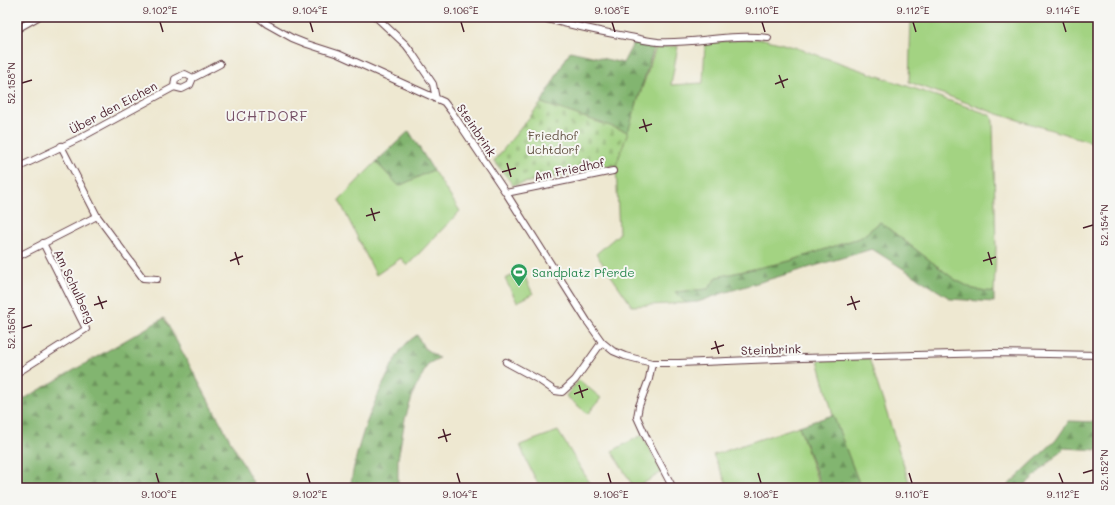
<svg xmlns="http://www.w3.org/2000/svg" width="1115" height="505" font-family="Mali,sans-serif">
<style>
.green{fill:#a3d382;stroke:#767956}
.forest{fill:url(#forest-firs);stroke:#666a4e}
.cemetery{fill:url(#cemetery-stones);stroke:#767956}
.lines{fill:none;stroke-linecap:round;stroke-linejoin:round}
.minor-casing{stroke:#633d44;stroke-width:8}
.minor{stroke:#fff;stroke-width:6}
.ticks{fill:none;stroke:#4a1f2b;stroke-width:1.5}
.labels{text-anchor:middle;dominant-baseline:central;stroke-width:4;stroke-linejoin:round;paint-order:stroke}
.street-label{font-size:12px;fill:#4a1f2b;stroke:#f6f6f2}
.park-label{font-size:12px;fill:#655545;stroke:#f6f6f2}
.leisure-label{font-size:12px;fill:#27864d;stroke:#f6f6f2;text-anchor:start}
.quarter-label{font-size:14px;letter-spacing:1px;fill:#775066;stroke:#f6f6f2}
.neatline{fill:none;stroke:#4a1f2b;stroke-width:1.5}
.ticks-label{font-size:10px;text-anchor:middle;fill:#4a1f2b}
</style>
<defs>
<pattern id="forest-firs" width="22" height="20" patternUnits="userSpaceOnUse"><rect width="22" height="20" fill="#82b570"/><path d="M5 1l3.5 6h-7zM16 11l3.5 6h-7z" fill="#6c935c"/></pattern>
<pattern id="cemetery-stones" width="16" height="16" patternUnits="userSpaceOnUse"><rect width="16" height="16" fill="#a3d382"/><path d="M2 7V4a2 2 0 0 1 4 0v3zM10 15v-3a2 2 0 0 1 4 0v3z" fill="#8eb570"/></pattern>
</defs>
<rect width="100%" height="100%" fill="#f6f6f2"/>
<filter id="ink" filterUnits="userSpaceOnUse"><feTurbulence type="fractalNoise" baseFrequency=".025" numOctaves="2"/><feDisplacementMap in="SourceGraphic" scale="8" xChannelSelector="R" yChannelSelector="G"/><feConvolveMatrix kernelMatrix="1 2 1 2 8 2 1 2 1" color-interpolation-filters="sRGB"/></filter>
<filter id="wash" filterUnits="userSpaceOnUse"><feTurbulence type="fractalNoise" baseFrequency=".012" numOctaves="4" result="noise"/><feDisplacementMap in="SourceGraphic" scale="16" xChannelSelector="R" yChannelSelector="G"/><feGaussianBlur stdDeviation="0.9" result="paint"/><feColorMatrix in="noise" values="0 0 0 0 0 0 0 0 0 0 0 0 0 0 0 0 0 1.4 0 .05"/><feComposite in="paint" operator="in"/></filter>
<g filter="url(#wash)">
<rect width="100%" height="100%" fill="#eee8d1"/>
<path class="green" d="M 911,17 L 1098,17 L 1098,144 L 998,114 L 909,82 Z
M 764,39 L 794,47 L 988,114 L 992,117 L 993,122 L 996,249 L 994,292 L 973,289 L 954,279 L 880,222 L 862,237 L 790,261 L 717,277 L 708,289 L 676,292 L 686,303 L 632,306 L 596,254 L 619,234 L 616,165 L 656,47 L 678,46 L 671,85 L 703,83 L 705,42 Z
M 376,162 L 399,186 L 433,170 L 460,211 L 407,266 L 401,258 L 376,275 L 339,200 Z
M 522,271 L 533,294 L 517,302 L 505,279 Z
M 869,358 L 911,488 L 837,488 L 859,483 L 833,415 L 818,360 Z
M 579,380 L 601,398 L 588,414 L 566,396 Z
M 799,426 L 820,488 L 729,488 L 713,455 Z
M 558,431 L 593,488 L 540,488 L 526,460 L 520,445 Z
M 642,435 L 662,472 L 636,488 L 634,488 L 612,451 Z"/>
<path class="forest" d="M 633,44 L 655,44 L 628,132 L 541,103 L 570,51 L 623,63 Z
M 409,131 L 433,170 L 399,186 L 376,162 Z
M 880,222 L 954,279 L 973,289 L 994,292 L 994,302 L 951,299 L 872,249 L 723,293 L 698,302 L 686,303 L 675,292 L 708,289 L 717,277 L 790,261 L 862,237 Z
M 164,318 L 256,488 L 17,488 L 17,403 Z
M 417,335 L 424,348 L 439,358 L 428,364 L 414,391 L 405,419 L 398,459 L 398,488 L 350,488 C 357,444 368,414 388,374 C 392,365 398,352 405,345 C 408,341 413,338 417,335 Z
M 833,415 L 859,483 L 837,488 L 822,488 L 799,426 Z
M 1069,421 L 1098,422 L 1098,450 L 1064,448 L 1022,488 L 1005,488 L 1056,440 Z"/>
<path class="cemetery" d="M 541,103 L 628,132 L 616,165 L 513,185 L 494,161 Z"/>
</g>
<g filter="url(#ink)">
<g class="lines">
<g class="minor-casing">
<path id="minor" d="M 258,17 L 267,24 L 292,38 L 307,44 L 338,54 L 444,102 L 451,111 L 506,193 L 587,321 L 602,342 L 613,351 L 625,356 L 652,363 L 679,363 L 802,358 L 992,353 L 1098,355
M 376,17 L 406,45 L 412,53 L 433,84 L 436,99
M 539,17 C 567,24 596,31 625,36 C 636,38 647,41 658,42 C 695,44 731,33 768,38
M 17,29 L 38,17
M 193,78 L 220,64
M 61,146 L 97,216 L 143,278 L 157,279
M 17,168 L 80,138 L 174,87 L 182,89 L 190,85 L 193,78 L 185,74 L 175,79 L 174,87
M 506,193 L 613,171
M 17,257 L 97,216
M 506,362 L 539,380 L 555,391 L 562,392 L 575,380 L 602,342
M 652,363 L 649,379 L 639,406 L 637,417 L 647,439 L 673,488
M 17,373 L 86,329 L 43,243"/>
</g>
<use href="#minor" class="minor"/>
</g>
</g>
<path class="ticks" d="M 160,22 L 163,32M 310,22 L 313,32M 461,22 L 464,32M 612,22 L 615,32M 762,22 L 765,32M 913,22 L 916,32M 1063,22 L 1066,32M 779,75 L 784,88M 22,83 L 32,80M 775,84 L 788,79M 643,119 L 647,132M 639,128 L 652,124M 507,163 L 511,177M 502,172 L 516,168M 371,208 L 375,221M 366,216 L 380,212M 1083,228 L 1093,225M 235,252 L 239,265M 988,252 L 992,265M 230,261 L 243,256M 983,261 L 996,257M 98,296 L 103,309M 851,296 L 856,310M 94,305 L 107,301M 847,305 L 860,301M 22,328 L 32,325M 715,341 L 719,354M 711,349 L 724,345M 579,385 L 583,398M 574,394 L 588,389M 443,429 L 447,442M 438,438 L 451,434M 156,473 L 159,483M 307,473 L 310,483M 457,473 L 460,483M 608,473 L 611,483M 758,473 L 761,483M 909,473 L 912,483M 1059,473 L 1063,483M 1083,473 L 1093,470"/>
<defs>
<g id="stadium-pin" transform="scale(0.9)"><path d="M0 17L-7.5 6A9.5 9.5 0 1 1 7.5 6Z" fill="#2e9e5b" stroke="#f6f6f2"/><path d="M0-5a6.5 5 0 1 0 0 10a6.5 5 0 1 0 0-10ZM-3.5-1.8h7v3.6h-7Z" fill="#fff"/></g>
</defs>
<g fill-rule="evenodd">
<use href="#stadium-pin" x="519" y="272"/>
</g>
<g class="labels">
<g class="street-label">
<text transform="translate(113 107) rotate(-28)">Über den Eichen</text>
<text transform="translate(477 130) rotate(56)">Steinbrink</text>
<text transform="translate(569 169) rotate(-12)">Am Friedhof</text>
<text transform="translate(75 286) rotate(65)">Am Schulberg</text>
<text transform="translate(771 349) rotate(-2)">Steinbrink</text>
</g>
<g class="park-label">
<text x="553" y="135">Friedhof<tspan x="553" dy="14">Uchtdorf</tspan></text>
</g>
<g class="leisure-label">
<text x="532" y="272">Sandplatz Pferde</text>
</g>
<g class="quarter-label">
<text x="267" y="115">UCHTDORF</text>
</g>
</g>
<rect width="1115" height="505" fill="none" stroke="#f6f6f2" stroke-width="44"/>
<rect x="22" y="22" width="1071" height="461" class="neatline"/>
<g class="ticks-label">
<text x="160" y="14">9.102°E</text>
<text x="310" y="14">9.104°E</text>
<text x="461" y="14">9.106°E</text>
<text x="612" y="14">9.108°E</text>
<text x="762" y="14">9.110°E</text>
<text x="913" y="14">9.112°E</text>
<text x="1063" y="14">9.114°E</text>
<text transform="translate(11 83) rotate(-90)" y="4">52.158°N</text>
<text transform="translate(1104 225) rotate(-90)" y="4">52.154°N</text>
<text transform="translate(11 328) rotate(-90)" y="4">52.156°N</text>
<text transform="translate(1104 470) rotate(-90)" y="4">52.152°N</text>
<text x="159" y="498">9.100°E</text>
<text x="310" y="498">9.102°E</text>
<text x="460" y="498">9.104°E</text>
<text x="611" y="498">9.106°E</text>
<text x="761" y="498">9.108°E</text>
<text x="912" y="498">9.110°E</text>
<text x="1063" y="498">9.112°E</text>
</g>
</svg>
